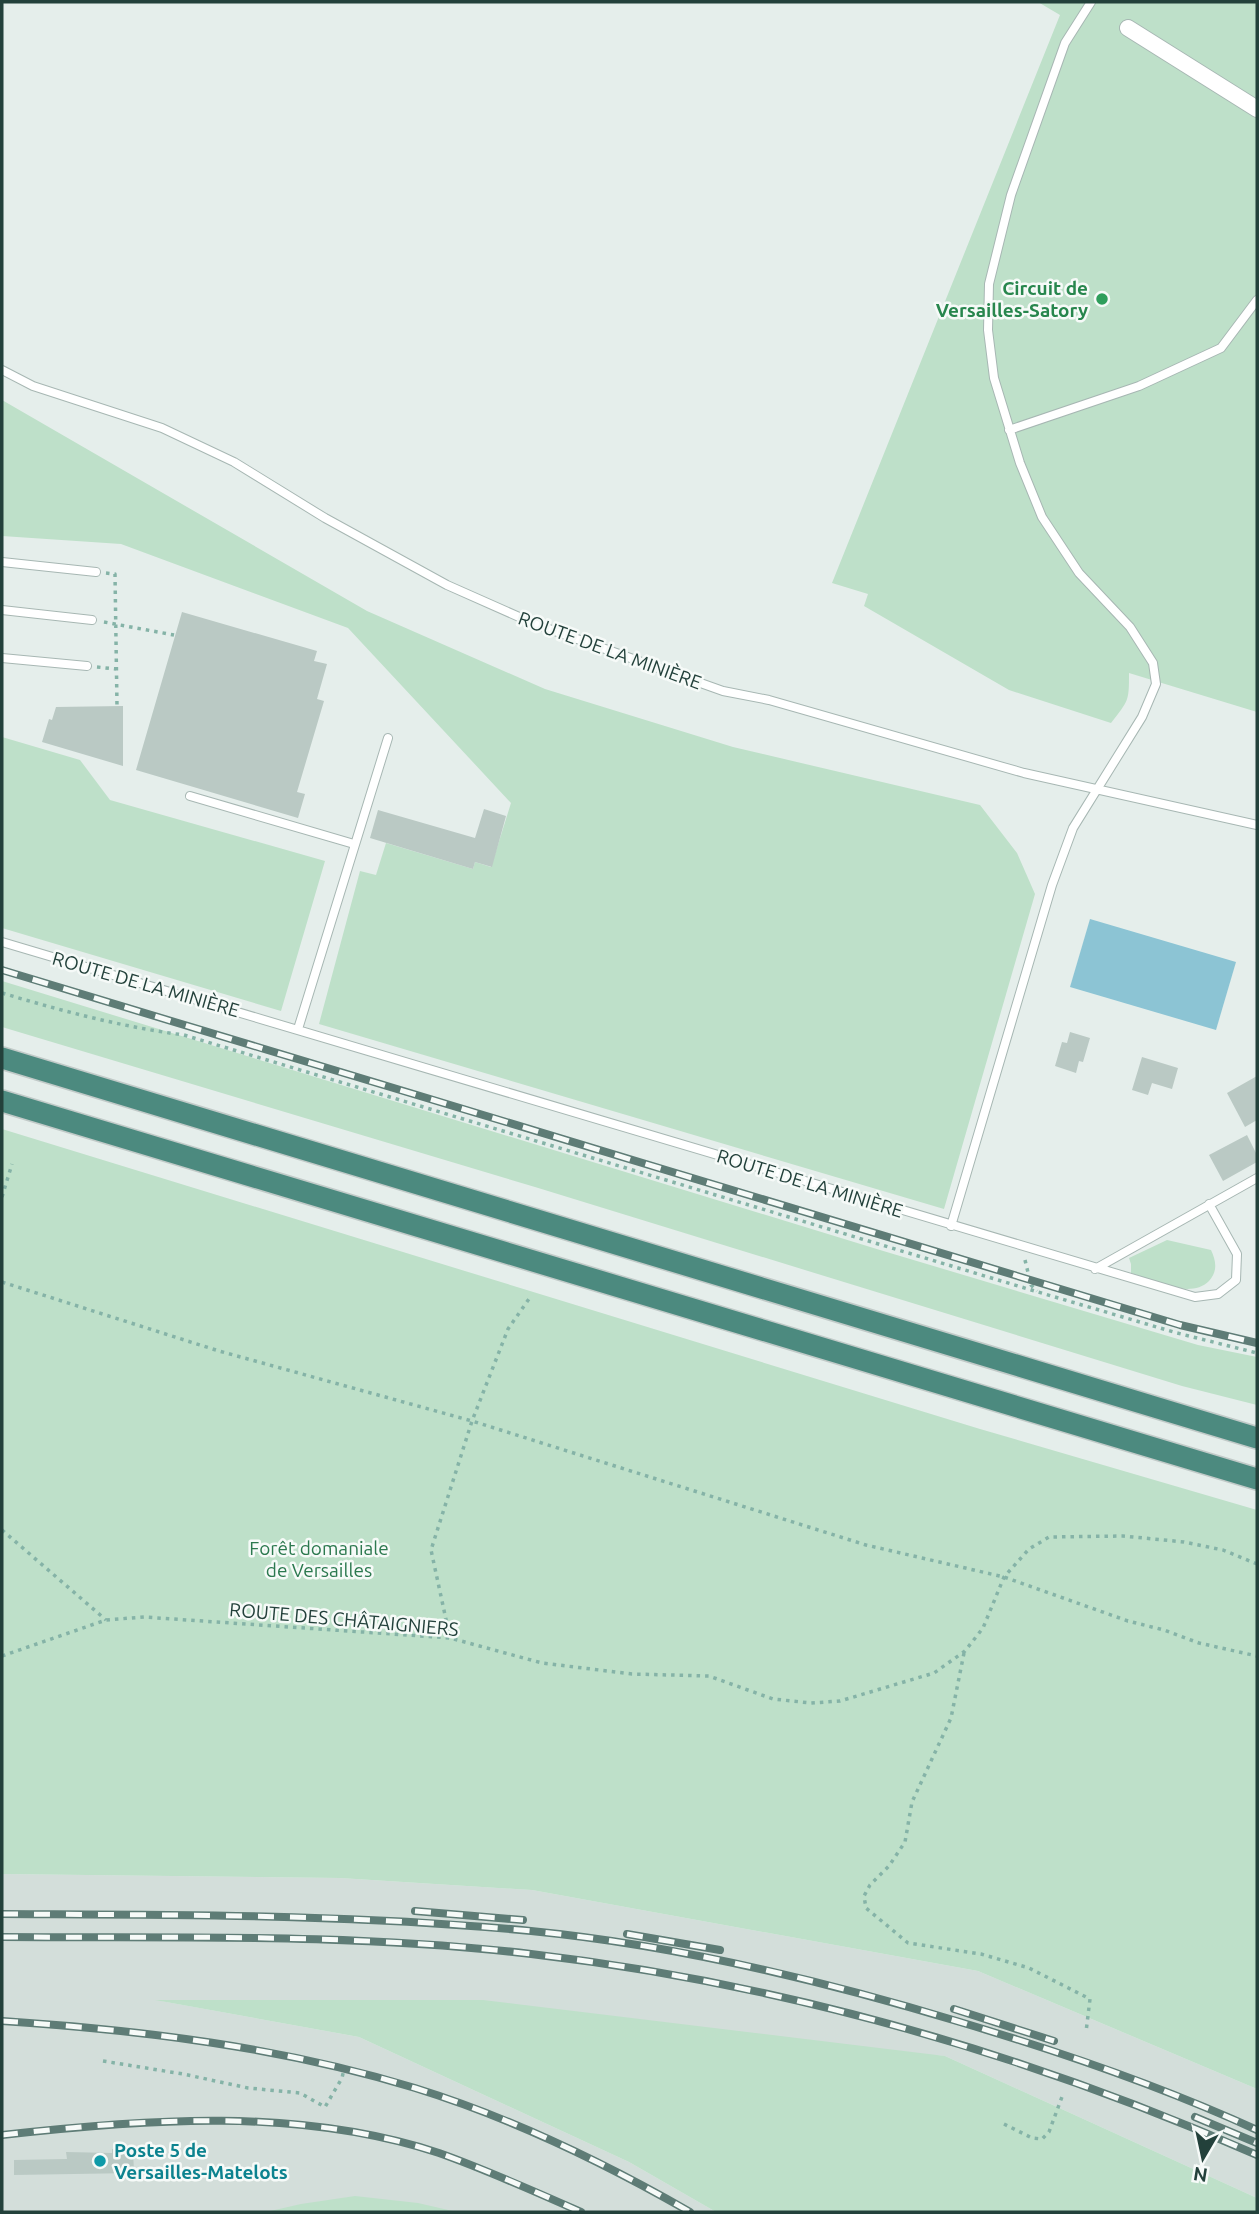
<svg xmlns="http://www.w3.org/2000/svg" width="1259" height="2214" font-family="Ubuntu,sans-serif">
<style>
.built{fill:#d3deda}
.green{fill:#bee0c9}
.water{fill:#8cc4d4}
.building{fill:#bac9c4}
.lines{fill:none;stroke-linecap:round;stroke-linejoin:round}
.service-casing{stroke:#a7b7b3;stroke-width:10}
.minor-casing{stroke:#a7b7b3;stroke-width:18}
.trunk-casing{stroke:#c1cac8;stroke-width:24}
.path{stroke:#85b3a7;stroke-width:3.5;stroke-dasharray:3.5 5;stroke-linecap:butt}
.service{stroke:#fff;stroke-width:8}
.minor{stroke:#fff;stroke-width:16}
.trunk{stroke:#4c8a7f;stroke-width:21}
.rail-casing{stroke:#5e7c76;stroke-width:8}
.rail{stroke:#f6faf8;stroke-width:5;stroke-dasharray:16;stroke-linecap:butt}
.leisure-dot{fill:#2e9e5b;stroke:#f6faf8;stroke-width:2.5}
.culture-dot{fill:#0f9aa8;stroke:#f6faf8;stroke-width:2.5}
.labels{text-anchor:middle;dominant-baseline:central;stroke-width:5;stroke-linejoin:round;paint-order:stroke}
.leisure-label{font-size:19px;font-weight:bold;fill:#27864d;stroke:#f6faf8;text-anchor:end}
.street-label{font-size:19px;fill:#23413b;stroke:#f6faf8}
.park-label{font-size:19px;fill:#2c794f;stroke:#f6faf8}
.culture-label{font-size:19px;font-weight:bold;fill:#0d838f;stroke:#f6faf8;text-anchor:start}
</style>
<rect width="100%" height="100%" fill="#e5eeeb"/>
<path class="built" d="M 2,1874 L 340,1878 L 532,1890 L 978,1971 L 1257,2089 L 1257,2198 L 945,2056 L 161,2001 L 359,2037 L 629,2162 L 716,2212 L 2,2212 Z"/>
<path class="green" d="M 1038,2 L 1257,2 L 1257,712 L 1129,673 C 1129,701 1129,700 1111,723 L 1009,690 L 864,606 L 868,594 L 832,583 L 1060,15 Z
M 2,400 L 367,611 L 545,689 L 733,747 L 980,805 L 1017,853 L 1035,894 L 944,1209 L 319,1024 L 360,871 L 376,875 L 386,843 L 473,869 L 475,862 L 491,867 L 511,803 L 348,628 L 121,544 L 2,536 Z
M 2,737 L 80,760 L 110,800 L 325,861 L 281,1011 L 2,928 Z
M 2,981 L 880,1250 L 1198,1345 L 1257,1357 L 1257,1405 L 1182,1386 L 535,1187 L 2,1027 Z
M 2,1129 L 980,1429 L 1257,1510 L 1257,2089 L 978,1971 L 532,1890 L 340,1878 L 2,1874 Z
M 1167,1240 L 1211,1250 C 1216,1261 1218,1271 1209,1281 C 1190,1300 1153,1280 1131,1273 L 1131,1264 L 1129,1258 Z
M 155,2000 L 483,2000 L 945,2056 L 1257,2198 L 1257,2212 L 716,2212 L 629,2162 L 359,2037 Z
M 355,2196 L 418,2203 L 457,2212 L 266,2212 L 301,2204 Z"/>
<path class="water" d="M 1090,919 L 1236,962 L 1216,1030 L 1070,987 Z"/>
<path class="building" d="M 182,612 L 317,651 L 314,661 L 327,664 L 317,699 L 324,701 L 297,792 L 305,794 L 298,818 L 136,770 Z
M 123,706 L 123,766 L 42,742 L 49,719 L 52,720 L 56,707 Z
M 484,809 L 506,816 L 492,867 L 475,862 L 473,869 L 370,838 L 378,810 L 475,838 Z
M 1070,1032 L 1090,1038 L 1083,1062 L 1079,1061 L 1076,1073 L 1055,1066 L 1062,1042 L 1067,1043 Z
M 1142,1057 L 1178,1068 L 1172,1089 L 1152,1083 L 1148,1095 L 1132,1090 Z
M 1257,1076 L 1257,1120 L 1245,1127 L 1227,1093 Z
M 1247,1135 L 1257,1155 L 1257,1162 L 1223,1181 L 1209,1155 Z
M 112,2149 L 133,2149 L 134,2173 L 14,2175 L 14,2160 L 67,2159 L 66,2152 L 112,2153 Z"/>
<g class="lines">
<g class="service-casing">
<path id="service" d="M 2,370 L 33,386 L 162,428 L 234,462 L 325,518 L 447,585 L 535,624 L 723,691 L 769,700 L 1024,773 L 1257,825
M 1009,430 L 1139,386 L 1221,348 L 1257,300
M 2,562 L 96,572
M 2,610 L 92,620
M 2,658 L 87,666
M 190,796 L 354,844
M 2,942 L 1195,1297 L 1218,1294 L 1236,1280 L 1237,1254 L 1209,1204
M 298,1029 L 388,738
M 951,1226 L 1052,885 L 1073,828 L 1142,717 L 1156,684 L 1153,663 L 1130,627 L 1079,573 L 1042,517 L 1020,463 L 994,378 L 988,330 L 989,284 L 1011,195 L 1065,43 L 1091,2
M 1095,1269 L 1257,1178"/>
</g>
<g class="minor-casing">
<path id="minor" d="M 1128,28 L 1257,109"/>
</g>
<g class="trunk-casing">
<path id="trunk" d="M 2,1058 L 1257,1438
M 2,1101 L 1257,1479"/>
</g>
<path class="path" d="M 106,573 L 115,574 L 117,706
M 104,622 L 174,635
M 97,667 L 116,669
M 2,993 C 62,1011 122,1027 184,1035 L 1038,1292 L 1177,1333 L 1257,1353
M 2,1197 L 12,1164
M 1025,1260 L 1031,1285 L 1037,1291
M 2,1282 L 219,1351 L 472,1421 L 866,1545 L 1004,1577 L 1128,1621 L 1164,1630 L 1199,1643 L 1257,1656
M 2,1530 L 106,1620
M 450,1638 L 431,1550 L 472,1421 L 508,1329 L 531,1296
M 964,1653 L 951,1718 L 912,1802 L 905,1842 L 889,1866 L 870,1885 L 864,1896 L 866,1908 L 908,1943 L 981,1954 L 1029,1968 L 1090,1999 L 1086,2032
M 2,1656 L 106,1620 L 144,1617 L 450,1638 L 542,1663 L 632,1674 L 709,1676 L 773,1699 L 811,1703 L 840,1701 L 934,1673 L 965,1651 L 983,1628 L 1004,1577 L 1029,1549 L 1049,1537 L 1123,1536 L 1184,1542 L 1223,1550 L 1257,1564
M 103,2061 L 183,2074 L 248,2088 L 300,2093 L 325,2107 L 342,2078 L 344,2069
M 1004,2124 L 1032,2138 L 1042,2139 L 1049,2132 L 1063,2094"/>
<use href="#service" class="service"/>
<use href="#minor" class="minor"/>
<use href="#trunk" class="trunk"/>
<g class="rail-casing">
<path id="rail" d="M 2,970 L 1180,1325 L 1257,1343
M 415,1911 L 523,1920
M 2,1914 C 178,1915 355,1914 531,1931 C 676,1945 821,1980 960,2022 C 1061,2052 1161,2086 1257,2130
M 627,1934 L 720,1950
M 2,1937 C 178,1938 356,1933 531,1954 C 781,1983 1027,2054 1257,2155
M 954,2009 L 1054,2041
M 2,2021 C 141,2030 281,2047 415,2088 C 512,2118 603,2162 690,2212
M 1195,2117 L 1257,2143
M 2,2135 C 145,2119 299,2107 439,2153 C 487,2170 534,2191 581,2212"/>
</g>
<use href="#rail" class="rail"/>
</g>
<circle class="leisure-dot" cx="1102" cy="299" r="7"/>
<circle class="culture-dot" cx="100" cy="2161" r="7"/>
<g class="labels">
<g class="leisure-label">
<text x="1088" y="288">Circuit de<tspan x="1088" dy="22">Versailles-Satory</tspan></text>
</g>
<g class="street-label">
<text transform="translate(610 650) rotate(20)">ROUTE DE LA MINIÈRE</text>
<text transform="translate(146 984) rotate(16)">ROUTE DE LA MINIÈRE</text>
<text transform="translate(810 1183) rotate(17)">ROUTE DE LA MINIÈRE</text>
<text transform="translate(344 1619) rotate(5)">ROUTE DES CHÂTAIGNIERS</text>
</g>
<g class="park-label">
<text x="319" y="1548">Forêt domaniale<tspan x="319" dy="22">de Versailles</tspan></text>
</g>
<g class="culture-label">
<text x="114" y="2150">Poste 5 de<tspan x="114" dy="22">Versailles-Matelots</tspan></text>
</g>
</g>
<rect width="1259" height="2214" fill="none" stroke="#23413b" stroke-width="7"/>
<g transform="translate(1203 2158) rotate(189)" stroke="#f6faf8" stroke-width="5" paint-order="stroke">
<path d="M0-5L12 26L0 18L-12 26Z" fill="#23413b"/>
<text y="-10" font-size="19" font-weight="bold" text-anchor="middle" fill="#23413b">N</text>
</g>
</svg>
